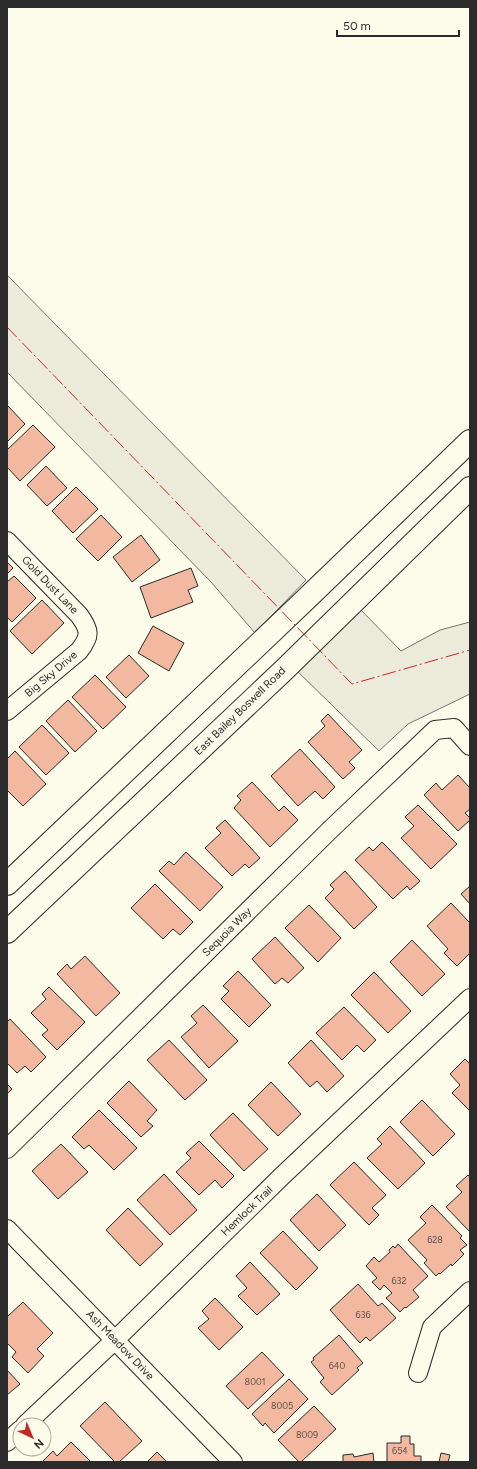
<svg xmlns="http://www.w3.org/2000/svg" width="477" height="1469" font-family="Figtree,sans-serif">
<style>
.green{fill:#ecebdb;stroke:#74746e}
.building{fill:#f2b8a0;stroke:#2b2b2b}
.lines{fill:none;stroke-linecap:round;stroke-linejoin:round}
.minor-casing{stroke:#2b2b2b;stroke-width:20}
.major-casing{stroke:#2b2b2b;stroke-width:24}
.minor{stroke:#fdfbea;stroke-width:18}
.major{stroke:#fdfbea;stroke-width:22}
.power{stroke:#c62828;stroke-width:1;stroke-dasharray:14 3 2 3;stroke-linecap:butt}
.labels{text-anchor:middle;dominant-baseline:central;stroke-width:3;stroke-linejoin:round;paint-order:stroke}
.number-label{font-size:9px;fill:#5d4e48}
.street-label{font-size:11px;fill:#2b2b2b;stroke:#fdfbea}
</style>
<rect width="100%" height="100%" fill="#fdfbea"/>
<path class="green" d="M 7,275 L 306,580 L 255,633 L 211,582 L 7,372 Z
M 359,608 L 401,651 L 440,630 L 470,622 L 470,694 L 408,724 L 379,751 L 294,668 Z"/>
<path class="building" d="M 7,405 L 25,424 L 7,442 Z
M 33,425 L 55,447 L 20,481 L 7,467 L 7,450 Z
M 46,466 L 67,488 L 47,506 L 27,485 Z
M 76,487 L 98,509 L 73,533 L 52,511 Z
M 101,515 L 122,537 L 98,561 L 76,539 Z
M 141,535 L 160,560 L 132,582 L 113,557 Z
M 7,562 L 13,568 L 7,574 Z
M 191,568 L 198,586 L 188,590 L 193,602 L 151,618 L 140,587 Z
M 14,576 L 36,598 L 12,622 L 7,617 L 7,582 Z
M 42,600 L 64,623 L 32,654 L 10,631 Z
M 153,626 L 184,643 L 169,671 L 138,653 Z
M 129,655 L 149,676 L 126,698 L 106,677 Z
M 95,675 L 126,707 L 103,729 L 72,697 Z
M 68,700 L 97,731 L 75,752 L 46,721 Z
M 328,714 L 362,750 L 349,762 L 355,768 L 343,779 L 308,742 L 325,726 L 321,721 Z
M 42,725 L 69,753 L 46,775 L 19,747 Z
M 300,749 L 335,787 L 323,799 L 315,791 L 298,806 L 271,776 Z
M 15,751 L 46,784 L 23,806 L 7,790 L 7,759 Z
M 458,775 L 470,788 L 470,809 L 465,813 L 470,818 L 470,820 L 458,831 L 424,795 L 436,783 L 442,790 Z
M 252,782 L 279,811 L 284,806 L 298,820 L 270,847 L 234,808 L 241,800 L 237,796 Z
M 418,805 L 457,844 L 431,869 L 401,838 L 414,826 L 405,817 Z
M 225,820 L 260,858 L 249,868 L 245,864 L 232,876 L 205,848 L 221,833 L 216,828 Z
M 382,842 L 420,881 L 410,890 L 407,886 L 393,899 L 355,860 L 369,847 L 373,851 Z
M 186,852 L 223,887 L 200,911 L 159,871 L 169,861 L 174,865 Z
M 345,871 L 377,907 L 354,929 L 325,898 L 334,889 L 330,885 Z
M 155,884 L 193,922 L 180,935 L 173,929 L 163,939 L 131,908 Z
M 470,886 L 470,904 L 461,894 Z
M 451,903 L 470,923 L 470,953 L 457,966 L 444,953 L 448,949 L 427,926 Z
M 309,905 L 341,938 L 318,962 L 285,928 Z
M 275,937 L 304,968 L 288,983 L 282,978 L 275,984 L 252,959 Z
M 412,940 L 445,974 L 422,996 L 390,962 Z
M 85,956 L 120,993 L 96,1016 L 57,974 L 67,964 L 71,969 Z
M 238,971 L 271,1005 L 249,1027 L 221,999 L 229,991 L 223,986 Z
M 374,972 L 411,1011 L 388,1033 L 351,995 Z
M 49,987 L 85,1022 L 57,1050 L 42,1035 L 48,1030 L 31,1013 L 46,999 L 42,994 Z
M 203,1005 L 238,1041 L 209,1068 L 181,1037 L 197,1023 L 191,1016 Z
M 344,1007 L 376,1040 L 364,1052 L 357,1045 L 342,1060 L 316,1033 Z
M 10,1019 L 46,1057 L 31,1072 L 25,1066 L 17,1073 L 7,1063 L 7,1022 Z
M 169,1040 L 207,1080 L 185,1100 L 147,1060 Z
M 311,1040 L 344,1076 L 327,1092 L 317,1081 L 310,1087 L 288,1063 Z
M 465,1059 L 470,1064 L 470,1111 L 452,1093 L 460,1085 L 450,1074 Z
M 129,1081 L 157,1110 L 147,1121 L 153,1126 L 141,1137 L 107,1103 Z
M 271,1082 L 301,1114 L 278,1136 L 248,1105 Z
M 7,1084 L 12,1089 L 7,1094 Z
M 422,1100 L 455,1134 L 433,1156 L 400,1122 Z
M 99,1110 L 137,1148 L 114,1170 L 89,1145 L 84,1149 L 72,1137 Z
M 233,1113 L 268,1149 L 244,1171 L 210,1135 Z
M 390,1126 L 425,1163 L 398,1189 L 367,1158 L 382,1144 L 377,1139 Z
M 199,1141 L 234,1176 L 222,1188 L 215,1180 L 199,1195 L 176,1172 L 191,1158 L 186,1153 Z
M 61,1144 L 88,1172 L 58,1199 L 32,1171 Z
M 354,1162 L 386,1195 L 372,1208 L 379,1215 L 369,1225 L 330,1185 Z
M 164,1174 L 197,1210 L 170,1235 L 137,1200 Z
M 468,1175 L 470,1177 L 470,1230 L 469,1231 L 446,1207 L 462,1192 L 456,1186 Z
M 317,1194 L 346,1225 L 319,1251 L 290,1220 Z
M 432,1205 L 462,1236 L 460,1238 L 467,1245 L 460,1250 L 464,1254 L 452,1266 L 451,1264 L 440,1274 L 439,1273 L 436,1276 L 424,1263 L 427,1260 L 408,1240 L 426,1223 L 420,1217 Z
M 128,1208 L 163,1244 L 140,1266 L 106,1230 Z
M 283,1231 L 318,1268 L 296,1290 L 260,1253 Z
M 398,1244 L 428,1276 L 413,1290 L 419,1297 L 406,1308 L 405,1307 L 400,1312 L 386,1298 L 392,1293 L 384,1285 L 380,1290 L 372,1282 L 377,1278 L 366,1266 L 374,1257 L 379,1262 L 390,1252 L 389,1250 L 393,1246 L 395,1248 Z
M 250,1262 L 280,1294 L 257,1315 L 238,1296 L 247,1288 L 236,1276 Z
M 358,1284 L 378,1306 L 382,1303 L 396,1318 L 370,1341 L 366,1337 L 360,1343 L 330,1310 Z
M 215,1298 L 243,1327 L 219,1350 L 198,1328 L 209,1319 L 202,1311 Z
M 23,1302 L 53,1333 L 37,1349 L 44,1356 L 28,1373 L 12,1357 L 16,1352 L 7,1343 L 7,1317 Z
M 339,1335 L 363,1363 L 357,1368 L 359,1370 L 332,1395 L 320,1382 L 324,1378 L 311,1362 L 314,1360 L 313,1358 Z
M 262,1352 L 284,1375 L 248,1409 L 226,1386 Z
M 7,1370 L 20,1384 L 7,1395 Z
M 289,1379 L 308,1399 L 274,1433 L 265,1423 L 263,1426 L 252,1414 Z
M 105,1402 L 142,1441 L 119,1462 L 115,1462 L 80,1426 Z
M 314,1406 L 336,1429 L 301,1462 L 299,1462 L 278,1440 Z
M 401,1436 L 410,1436 L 410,1444 L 414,1444 L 414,1456 L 421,1456 L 421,1462 L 387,1462 L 387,1443 L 401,1443 Z
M 71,1442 L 91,1462 L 42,1462 L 53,1451 L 57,1456 Z
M 157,1452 L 167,1462 L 147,1462 Z
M 373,1453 L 374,1462 L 343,1462 L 343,1455 L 353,1454 L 354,1457 Z
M 441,1453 L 450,1455 L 448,1462 L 439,1462 Z"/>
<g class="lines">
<g class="minor-casing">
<path id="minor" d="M 7,541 L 79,615 C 90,630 91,636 79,651 L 7,711
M 7,1149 L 331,829 L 435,730 L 454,728 L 470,746
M 7,1229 L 233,1462
M 418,1373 L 432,1327 L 470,1291
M 25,1425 L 115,1340 L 281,1177 L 470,998
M 7,1442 L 20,1430"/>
</g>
<g class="major-casing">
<path id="major" d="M 7,884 L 303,602 L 470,441
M 7,932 L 285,669 L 470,488"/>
</g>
<use href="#minor" class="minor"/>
<use href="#major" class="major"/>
<path class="power" d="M 7,327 L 352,684 L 470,650"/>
</g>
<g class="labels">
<g class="number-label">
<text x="435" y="1239">628</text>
<text x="399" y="1280">632</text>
<text x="363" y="1314">636</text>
<text x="337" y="1365">640</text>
<text x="255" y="1381">8001</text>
<text x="282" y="1405">8005</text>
<text x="307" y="1434">8009</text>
<text x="400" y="1450">654</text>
</g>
<g class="street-label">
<text transform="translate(50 585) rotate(46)">Gold Dust Lane</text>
<text transform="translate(51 674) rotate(-40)">Big Sky Drive</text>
<text transform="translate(240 711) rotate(-44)">East Bailey Boswell Road</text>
<text transform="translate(227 932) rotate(-45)">Sequoia Way</text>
<text transform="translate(247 1211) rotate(-44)">Hemlock Trail</text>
<text transform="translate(120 1345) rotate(46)">Ash Meadow Drive</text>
</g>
</g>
<rect width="477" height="1469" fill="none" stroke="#2b2b2b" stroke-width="16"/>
<g transform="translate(32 1437) rotate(136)"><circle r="19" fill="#fdfbea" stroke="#a9a89e"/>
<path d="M0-3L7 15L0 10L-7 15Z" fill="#c62828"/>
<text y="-6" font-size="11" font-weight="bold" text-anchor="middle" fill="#2b2b2b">N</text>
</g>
<path d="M337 30v6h122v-6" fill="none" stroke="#2b2b2b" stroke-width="2"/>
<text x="343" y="30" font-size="12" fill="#2b2b2b" stroke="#fdfbea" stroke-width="3" paint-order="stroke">50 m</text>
</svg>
